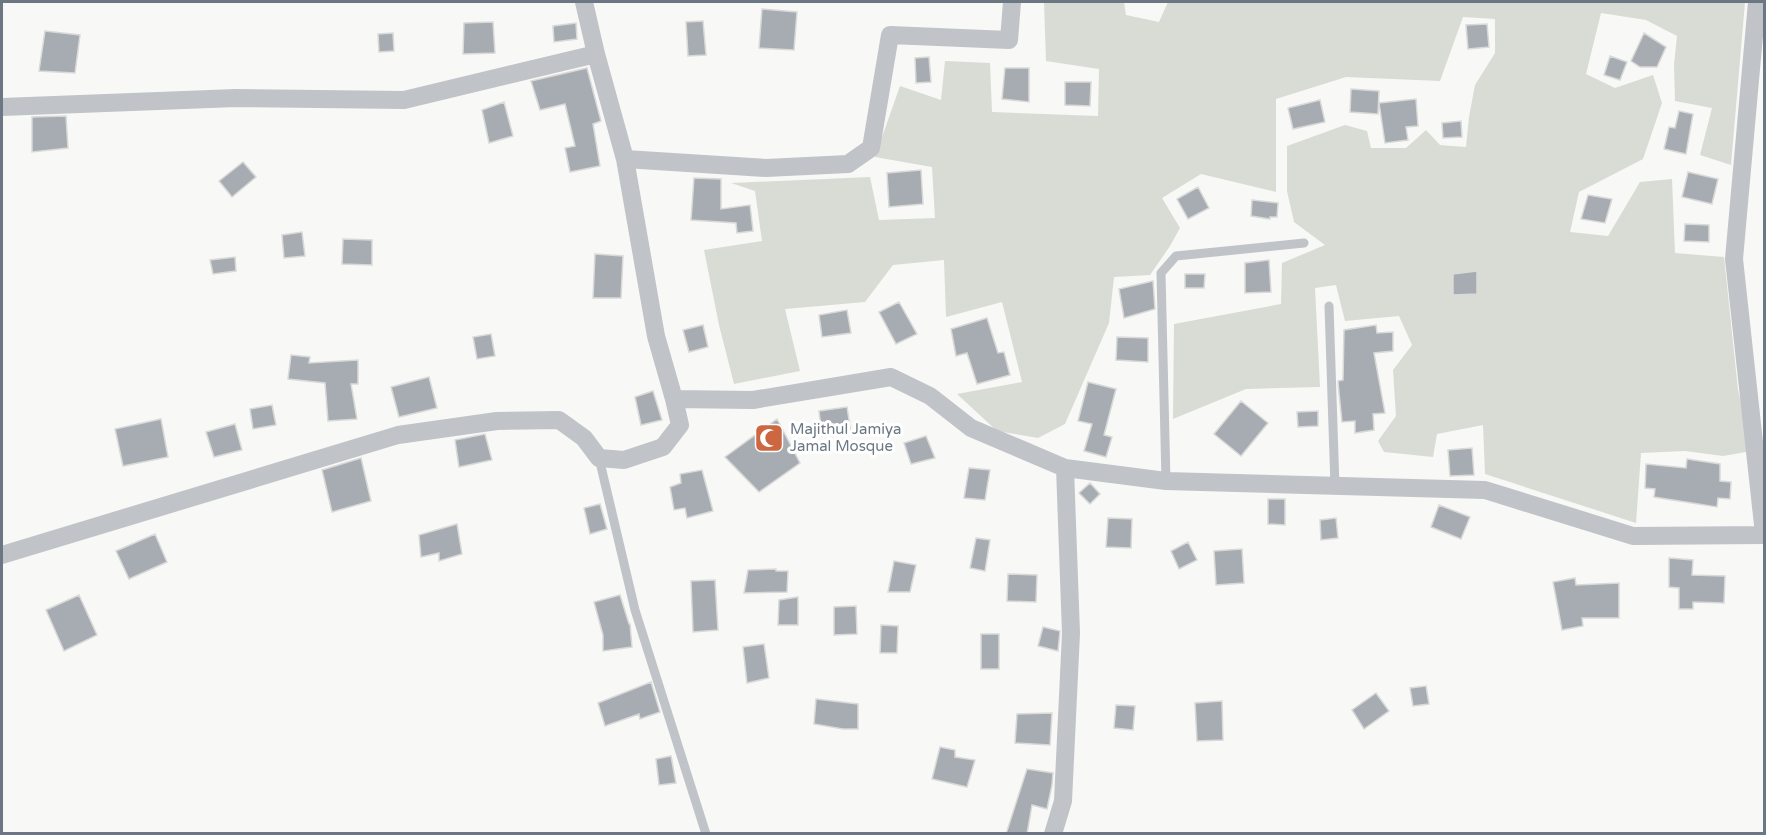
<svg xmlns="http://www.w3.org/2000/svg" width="1766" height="835" font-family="'Varela Round',sans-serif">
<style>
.grass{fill:#d8dcd5}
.building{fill:#a6acb2;stroke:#d9dad8;stroke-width:1.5}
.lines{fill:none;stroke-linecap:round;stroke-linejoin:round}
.lane{stroke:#c0c3c7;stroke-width:9}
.street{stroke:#c0c3c7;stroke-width:18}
.labels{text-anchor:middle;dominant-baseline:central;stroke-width:6;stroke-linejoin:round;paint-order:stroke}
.poi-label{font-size:15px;fill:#6b7783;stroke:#fff;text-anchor:start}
</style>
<rect width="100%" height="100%" fill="#f8f8f6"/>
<path class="grass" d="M 1044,2 L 1124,2 L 1126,15 L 1159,22 L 1168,2 L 1745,2 L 1731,165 L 1700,155 L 1712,108 L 1675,101 L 1674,64 L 1677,36 L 1646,20 L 1601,13 L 1586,74 L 1615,88 L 1653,75 L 1662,103 L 1643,159 L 1579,192 L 1570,232 L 1608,236 L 1640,182 L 1672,179 L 1675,253 L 1724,257 L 1738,390 L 1752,451 L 1723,456 L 1685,451 L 1641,453 L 1636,523 L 1485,474 L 1483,425 L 1437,434 L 1433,457 L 1384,452 L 1378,441 L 1396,416 L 1393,370 L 1412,345 L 1399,316 L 1345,321 L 1336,285 L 1315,288 L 1320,387 L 1246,389 L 1173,419 L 1174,324 L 1281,304 L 1282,263 L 1325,245 L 1294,222 L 1287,191 L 1287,146 L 1345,125 L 1367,131 L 1371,148 L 1406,148 L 1426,130 L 1440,145 L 1466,147 L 1469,117 L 1475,85 L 1495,53 L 1495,19 L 1463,17 L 1440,81 L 1346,77 L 1276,99 L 1276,192 L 1201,174 L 1162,198 L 1180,228 L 1170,246 L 1150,275 L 1114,277 L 1109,323 L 1065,424 L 1038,438 L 997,431 L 957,394 L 1022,382 L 1002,302 L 946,317 L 944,260 L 893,265 L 865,302 L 785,309 L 800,371 L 734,384 L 719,325 L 704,250 L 762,241 L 755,191 L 731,183 L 870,177 L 879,220 L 935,218 L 932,167 L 875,157 L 900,86 L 941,100 L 945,61 L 990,63 L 992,112 L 1098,116 L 1099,69 L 1046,61 Z"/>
<path class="building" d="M 762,9 L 797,12 L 794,50 L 759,48 Z
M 703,21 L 706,55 L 688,56 L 686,22 Z
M 493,22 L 495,53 L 463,54 L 464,23 Z
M 576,23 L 577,39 L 554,42 L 553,26 Z
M 1487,24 L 1489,47 L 1468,49 L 1466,25 Z
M 45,31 L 80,35 L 75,73 L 39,71 Z
M 393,33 L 394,51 L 379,52 L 378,34 Z
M 1644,33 L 1666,47 L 1657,67 L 1640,67 L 1631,61 Z
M 1610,56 L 1627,62 L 1620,80 L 1604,75 Z
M 929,57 L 931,82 L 916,83 L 915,58 Z
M 587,68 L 601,121 L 593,124 L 600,166 L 570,172 L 565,148 L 575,146 L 565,104 L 540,110 L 531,81 Z
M 1005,68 L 1029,68 L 1029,102 L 1002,99 Z
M 1065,82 L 1091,82 L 1090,106 L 1065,105 Z
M 1351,89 L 1379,91 L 1378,114 L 1350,112 Z
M 1416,99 L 1418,126 L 1406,127 L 1408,140 L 1385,143 L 1379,103 Z
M 1320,100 L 1325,122 L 1293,129 L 1288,108 Z
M 504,102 L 513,136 L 489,143 L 482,110 Z
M 1679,111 L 1693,114 L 1686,154 L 1664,149 L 1669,127 L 1675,128 Z
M 66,116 L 68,148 L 32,152 L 32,117 Z
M 1461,121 L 1462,137 L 1443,138 L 1442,123 Z
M 243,162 L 256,177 L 232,197 L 219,181 Z
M 921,170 L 923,204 L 889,207 L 887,173 Z
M 1688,172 L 1718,179 L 1712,204 L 1682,197 Z
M 694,178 L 721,179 L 721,209 L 750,205 L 753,231 L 737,233 L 736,223 L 691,220 Z
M 1198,187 L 1209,208 L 1188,219 L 1177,199 Z
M 1588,195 L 1612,199 L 1605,223 L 1581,219 Z
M 1252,200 L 1278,203 L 1277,217 L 1270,217 L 1270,219 L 1251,216 Z
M 1685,224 L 1709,225 L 1709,242 L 1684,241 Z
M 302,232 L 305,256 L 284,258 L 282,235 Z
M 343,239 L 372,240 L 372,265 L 342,264 Z
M 595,254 L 623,256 L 621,298 L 593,298 Z
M 235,257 L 236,271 L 213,274 L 210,260 Z
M 1269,260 L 1271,292 L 1245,293 L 1245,263 Z
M 1477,271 L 1477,294 L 1453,295 L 1453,274 Z
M 1185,274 L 1205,274 L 1204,288 L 1185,288 Z
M 1153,281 L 1155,309 L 1124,318 L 1119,289 Z
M 899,302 L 917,334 L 896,344 L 879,312 Z
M 847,310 L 851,333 L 822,337 L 819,315 Z
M 987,318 L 998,353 L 1004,352 L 1010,375 L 977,384 L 967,353 L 956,356 L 951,329 Z
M 703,325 L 708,347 L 689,352 L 683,330 Z
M 1376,325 L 1377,333 L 1393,332 L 1393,351 L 1374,353 L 1385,413 L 1373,414 L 1374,430 L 1355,433 L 1355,421 L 1342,422 L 1339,393 L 1338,381 L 1343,380 L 1344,330 Z
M 491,334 L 495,356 L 477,359 L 473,337 Z
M 1117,337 L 1148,338 L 1148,362 L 1116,360 Z
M 291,355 L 310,357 L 309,363 L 358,360 L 358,384 L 351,384 L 357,419 L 328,421 L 325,383 L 288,379 Z
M 429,377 L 437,408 L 399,417 L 391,387 Z
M 1088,382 L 1116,389 L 1104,435 L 1112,437 L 1106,457 L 1084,451 L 1092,424 L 1078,421 Z
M 653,391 L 662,420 L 641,425 L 635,397 Z
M 1241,401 L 1268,423 L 1241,456 L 1214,434 Z
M 272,405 L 276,425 L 253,429 L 250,409 Z
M 847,407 L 851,433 L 822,436 L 819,411 Z
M 1318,411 L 1318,426 L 1298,427 L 1297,412 Z
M 161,419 L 168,457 L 123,466 L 115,429 Z
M 777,419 L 800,463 L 759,492 L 725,457 Z
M 235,424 L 242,450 L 214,457 L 206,432 Z
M 485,434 L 492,460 L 459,467 L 455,440 Z
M 926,436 L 935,458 L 911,464 L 904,443 Z
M 1472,448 L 1474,475 L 1450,476 L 1448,450 Z
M 361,458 L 371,501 L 332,512 L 322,470 Z
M 1687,459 L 1720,464 L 1720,481 L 1731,482 L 1730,499 L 1718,498 L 1717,507 L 1654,497 L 1655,489 L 1645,488 L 1646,464 L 1686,468 Z
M 969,468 L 990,470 L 985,500 L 964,498 Z
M 702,470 L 713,511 L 687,518 L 685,508 L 674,510 L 670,487 L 681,483 L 680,474 Z
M 1090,483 L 1100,494 L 1090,504 L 1079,493 Z
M 1268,499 L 1285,499 L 1285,525 L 1268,524 Z
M 600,504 L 607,529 L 590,534 L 584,508 Z
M 1439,505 L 1470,517 L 1461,539 L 1431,527 Z
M 1108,518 L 1132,519 L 1131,548 L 1106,547 Z
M 1336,518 L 1338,538 L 1321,540 L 1320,520 Z
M 457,524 L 462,554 L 439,561 L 439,553 L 421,557 L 419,535 Z
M 155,534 L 167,562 L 129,579 L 116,551 Z
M 976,538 L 990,540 L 985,571 L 970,568 Z
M 1188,542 L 1197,560 L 1179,569 L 1171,551 Z
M 1242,549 L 1244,583 L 1216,585 L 1214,551 Z
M 1669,558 L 1693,560 L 1692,575 L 1725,576 L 1724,603 L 1693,602 L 1693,609 L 1679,609 L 1679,588 L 1669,587 Z
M 894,561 L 916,565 L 910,592 L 888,592 Z
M 776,569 L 776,571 L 788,571 L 787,592 L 744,593 L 748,570 Z
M 1008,574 L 1037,575 L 1036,602 L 1007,601 Z
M 1575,578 L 1576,585 L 1619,583 L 1619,618 L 1582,618 L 1583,626 L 1562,630 L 1553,582 Z
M 715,580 L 718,630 L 693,632 L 691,581 Z
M 79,595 L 97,635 L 64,651 L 46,610 Z
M 620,595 L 629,624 L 630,624 L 632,647 L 603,651 L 603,635 L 594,602 Z
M 798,597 L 798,625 L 778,625 L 779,600 Z
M 856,606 L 857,634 L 834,635 L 834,607 Z
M 881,625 L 898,626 L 897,653 L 880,653 Z
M 1043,627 L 1060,631 L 1058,651 L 1038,646 Z
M 981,634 L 999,634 L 999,669 L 981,669 Z
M 764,644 L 769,678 L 747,683 L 743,647 Z
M 651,682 L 660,712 L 640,719 L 639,714 L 605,726 L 598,703 Z
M 1426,686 L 1429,704 L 1413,706 L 1410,688 Z
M 1376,693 L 1389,711 L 1364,729 L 1352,710 Z
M 816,699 L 858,704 L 858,729 L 843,729 L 814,724 Z
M 1222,701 L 1223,740 L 1197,741 L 1195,703 Z
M 1116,705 L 1135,706 L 1133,730 L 1114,728 Z
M 1052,713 L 1050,745 L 1015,743 L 1017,714 Z
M 940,747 L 955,750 L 955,757 L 975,760 L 967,787 L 932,779 Z
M 671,756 L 676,783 L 659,785 L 656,759 Z
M 1027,769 L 1053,773 L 1052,785 L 1047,809 L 1032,805 L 1027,834 L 1006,834 Z"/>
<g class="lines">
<path class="lane" d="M 1329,306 L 1335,487
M 599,458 L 635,610 L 706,834
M 1166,481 L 1161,273 L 1176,256 L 1304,243"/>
<path class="street" d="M 584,2 L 596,54 L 625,159 L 656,336 L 674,399 L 753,400 L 891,377 L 930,396 L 971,428 L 1065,468 L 1166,481 L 1485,490 L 1633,536 L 1764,535
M 1757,2 L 1734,259 L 1764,534
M 2,107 L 236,98 L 404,100 L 596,54
M 625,159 L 766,168 L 848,164 L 871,148 L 890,35 L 1009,40 L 1012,2
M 2,555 L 398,435 L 497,421 L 559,420 L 584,438 L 599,458 L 624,460 L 663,447 L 680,425 L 674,399
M 1053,834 L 1063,801 L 1071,633 L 1065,468"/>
</g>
<defs>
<g id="mosque-square" transform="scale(1.5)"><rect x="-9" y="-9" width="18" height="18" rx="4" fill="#cd6741" stroke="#fff"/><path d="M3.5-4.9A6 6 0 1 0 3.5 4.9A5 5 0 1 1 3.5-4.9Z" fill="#fff"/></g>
</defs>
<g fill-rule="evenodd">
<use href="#mosque-square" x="769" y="438"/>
</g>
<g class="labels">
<g class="poi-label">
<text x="790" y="429">Majithul Jamiya<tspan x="790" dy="17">Jamal Mosque</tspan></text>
</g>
</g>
<rect width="1766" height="835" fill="none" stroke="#6b7783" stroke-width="6"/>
</svg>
